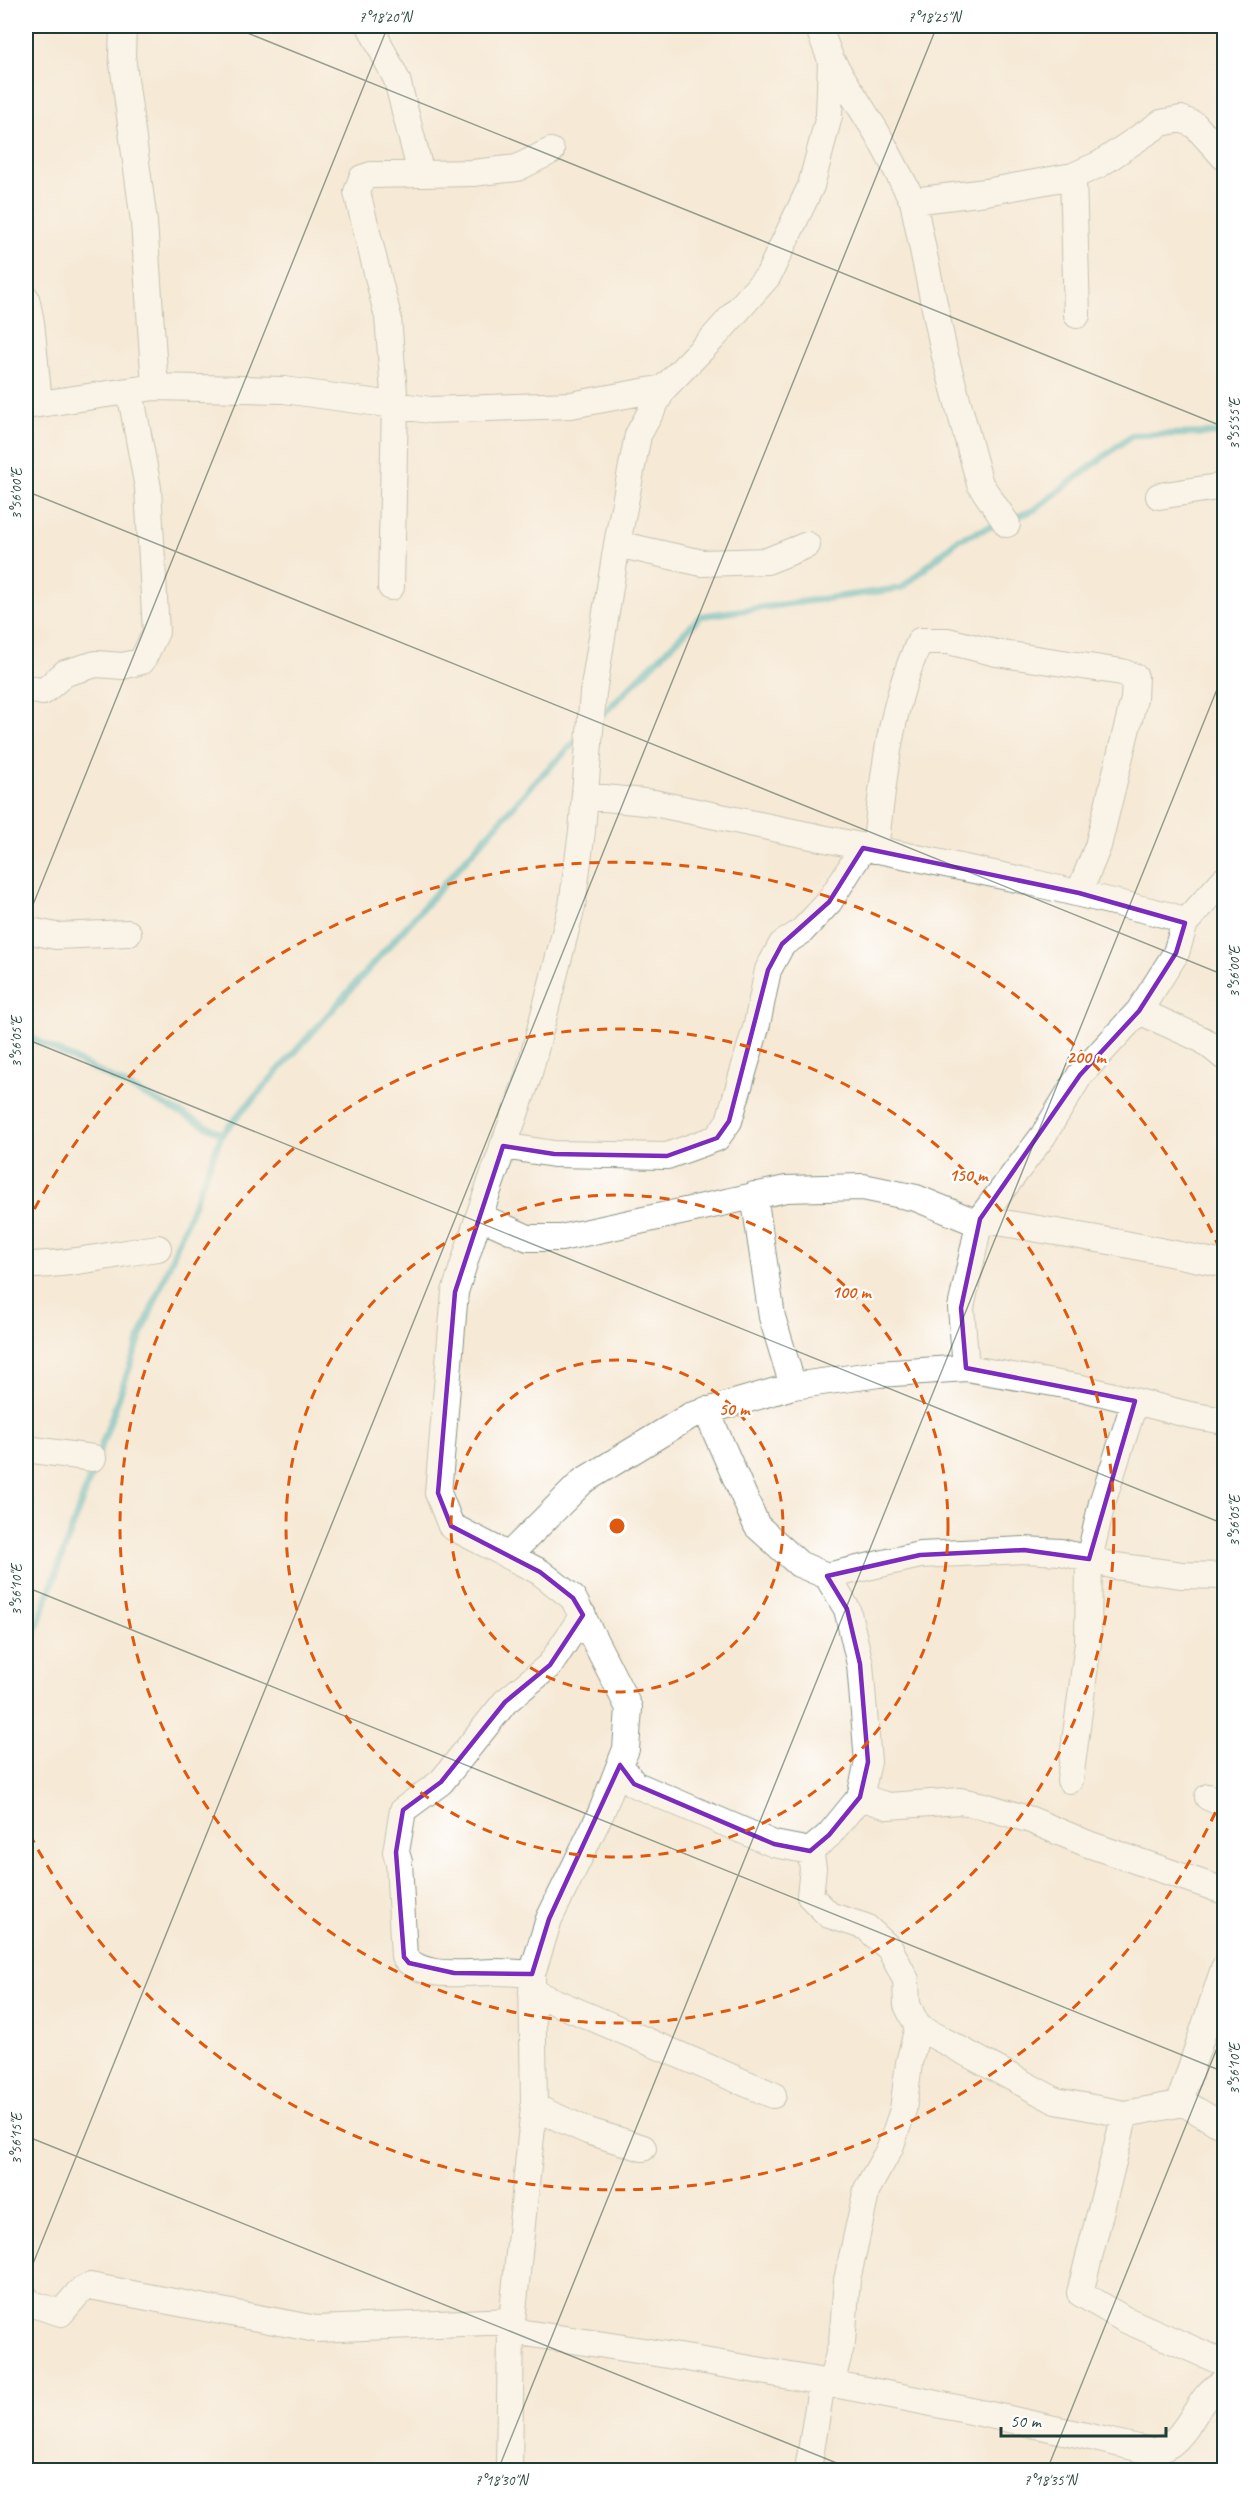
<svg xmlns="http://www.w3.org/2000/svg" width="1250" height="2496" font-family="Caveat,sans-serif">
<style>
.lines{fill:none;stroke-linecap:round;stroke-linejoin:round}
.stream{stroke:#3dafb5;stroke-width:7}
.minor-casing{stroke:#8a9384;stroke-width:28}
.minor{stroke:#fff;stroke-width:26}
.marked{fill:none;stroke:#7b2cbf;stroke-width:4.5;stroke-linejoin:round}
.ticks{fill:none;stroke:#1f3d34;stroke-width:1.5;stroke-opacity:0.45}
.ring{fill:none;stroke:#de580e;stroke-width:3;stroke-dasharray:10 8}
.centre{fill:#de580e;stroke:#fff;stroke-width:3}
.ring-label{font-size:18px;text-anchor:middle;font-weight:bold;fill:#de580e;stroke:#fff;stroke-width:4.5;stroke-linejoin:round;paint-order:stroke}
.neatline{fill:none;stroke:#1f3d34;stroke-width:2}
.ticks-label{font-size:15px;text-anchor:middle;fill:#1f3d34}
</style>
<rect width="100%" height="100%" fill="#fff"/>
<filter id="ink" filterUnits="userSpaceOnUse"><feTurbulence type="fractalNoise" baseFrequency=".0167" numOctaves="2"/><feDisplacementMap in="SourceGraphic" scale="12" xChannelSelector="R" yChannelSelector="G"/><feConvolveMatrix kernelMatrix="1 2 1 2 8 2 1 2 1" color-interpolation-filters="sRGB"/></filter>
<filter id="wash" filterUnits="userSpaceOnUse"><feTurbulence type="fractalNoise" baseFrequency=".008" numOctaves="4" result="noise"/><feDisplacementMap in="SourceGraphic" scale="24" xChannelSelector="R" yChannelSelector="G"/><feGaussianBlur stdDeviation="1.35" result="paint"/><feColorMatrix in="noise" values="0 0 0 0 0 0 0 0 0 0 0 0 0 0 0 0 0 1.4 0 .05"/><feComposite in="paint" operator="in"/></filter>
<g filter="url(#wash)">
<rect width="100%" height="100%" fill="#f6e9d5"/>
<g class="lines">
<path class="stream" d="M 600,717 L 701,616 L 902,588 L 959,539 L 1034,510 L 1132,435 L 1224,433
M 26,1035 L 222,1134
M 26,1657 L 140,1338 L 222,1134 L 532,785 L 581,736"/>
</g>
</g>
<g filter="url(#ink)">
<g class="lines">
<g class="minor-casing">
<path id="minor" d="M 123,26 L 122,56 L 144,222 L 155,387
M 370,26 L 397,80 L 421,174
M 831,60 L 877,133 L 913,201 L 944,352 L 980,484 L 1007,524
M 1073,176 L 1077,315
M 913,201 L 986,192 L 1073,176 L 1100,164 L 1161,123 L 1181,119 L 1195,125 L 1224,157
M 26,298 L 31,322 L 39,403
M 26,406 L 155,387 L 284,390 L 430,410 L 571,405 L 664,388
M 1159,496 L 1224,486
M 617,544 L 702,563 L 767,561 L 807,545
M 391,587 L 395,405 L 388,317 L 357,192 L 362,178 L 371,175 L 473,173 L 517,168 L 551,151
M 26,688 L 43,692 L 65,673 L 96,664 L 123,666 L 142,661 L 156,632 L 148,488 L 130,391
M 585,796 L 654,803 L 1022,880 L 1171,916 L 1185,923
M 875,850 C 883,781 890,704 920,641 L 948,641 L 996,653 L 1122,672 L 1135,677 L 1134,699 L 1098,846 L 1079,893
M 26,930 L 56,936 L 128,933
M 1139,1011 L 1203,1040 L 1224,1057
M 503,1146 L 554,1154 L 667,1156 L 717,1138 L 729,1121 L 757,1024 L 768,970 L 782,944 L 801,932 L 829,902 L 863,848
M 754,1195 L 772,1317 L 793,1386
M 479,1216 L 528,1238 L 561,1238 L 786,1189 L 863,1187 L 916,1198 L 970,1220 L 980,1219 L 1115,1242 L 1224,1264
M 26,1265 C 69,1265 114,1254 158,1248
M 966,1368 L 961,1308 L 980,1219 L 1043,1136 L 1080,1075 L 1139,1011 L 1176,953 L 1185,923 L 1224,880
M 706,1410 L 757,1526 L 799,1564 L 827,1576 L 920,1555 L 1024,1550 L 1061,1552 L 1115,1566 L 1182,1575 L 1224,1576
M 26,1449 L 93,1458
M 508,1556 L 583,1481 L 690,1416 L 793,1386 L 879,1374 L 966,1368 L 1082,1388 L 1190,1415 L 1224,1421
M 827,1576 L 847,1609 L 860,1664 L 868,1762 L 860,1797 L 888,1806 L 960,1801 L 984,1806 L 1031,1820 L 1088,1844 L 1224,1891
M 620,1765 L 634,1784 L 774,1844 L 810,1851 L 829,1835 L 860,1797
M 1070,1780 L 1088,1643 L 1089,1559 L 1102,1503 L 1135,1401
M 1208,1797 L 1224,1804
M 810,1851 L 813,1868 L 810,1896 L 829,1915 L 866,1927 L 890,1949 L 906,1980 L 907,2005 L 918,2027 L 1056,2101 L 1125,2114 L 1184,2103 L 1224,2127
M 532,1974 C 520,1973 507,1972 494,1972 C 467,1972 424,1980 404,1957 L 399,1862 L 396,1852 L 403,1810 L 441,1782 L 505,1702 L 550,1665 L 583,1615
M 532,1992 L 773,2095
M 1184,2103 L 1183,2092 L 1224,1968
M 534,2107 L 588,2131 L 643,2148
M 1125,2114 L 1080,2293 L 1124,2319 L 1224,2363
M 26,2298 L 29,2303 L 61,2313 L 79,2292 L 90,2286 L 316,2329 L 511,2321
M 511,2331 C 727,2362 942,2401 1155,2452 C 1160,2449 1167,2447 1172,2443 C 1193,2426 1200,2393 1224,2382
M 831,2384 L 842,2342 L 847,2280 L 867,2189 L 890,2148 L 903,2110 L 909,2063 L 918,2027
M 509,2470 L 511,2331 L 534,2107 L 532,1974 L 549,1919 L 601,1813 L 626,1749 L 629,1708 L 573,1598 L 540,1572 L 451,1526 L 438,1493 L 455,1292 L 479,1216 L 528,1077 L 572,906 L 582,831 L 593,693 L 617,544 L 638,435 L 664,388 L 713,338 L 768,276 L 811,186 L 829,116 L 831,60 L 818,26
M 808,2470 L 822,2382"/>
</g>
<use href="#minor" class="minor"/>
</g>
</g>
<path d="M0 0H1250V2496H0ZM 863,848 L 1079,893 L 1185,923 L 1176,953 L 1139,1011 L 1080,1075 L 980,1219 L 961,1308 L 966,1368 L 1135,1401 L 1089,1559 L 1024,1550 L 920,1555 L 827,1576 L 847,1609 L 860,1664 L 868,1762 L 860,1797 L 829,1835 L 810,1851 L 774,1844 L 634,1784 L 620,1765 L 549,1919 L 532,1974 L 454,1973 L 409,1963 L 404,1957 L 396,1852 L 403,1810 L 441,1782 L 505,1702 L 550,1665 L 583,1615 L 573,1598 L 540,1572 L 451,1526 L 438,1493 L 455,1292 L 503,1146 L 554,1154 L 667,1156 L 717,1138 L 729,1121 L 768,970 L 782,944 L 829,902 Z" fill="#f6e9d5" fill-opacity=".55" fill-rule="evenodd"/>
<path class="marked" d="M 863,848 L 1079,893 L 1185,923 L 1176,953 L 1139,1011 L 1080,1075 L 980,1219 L 961,1308 L 966,1368 L 1135,1401 L 1089,1559 L 1024,1550 L 920,1555 L 827,1576 L 847,1609 L 860,1664 L 868,1762 L 860,1797 L 829,1835 L 810,1851 L 774,1844 L 634,1784 L 620,1765 L 549,1919 L 532,1974 L 454,1973 L 409,1963 L 404,1957 L 396,1852 L 403,1810 L 441,1782 L 505,1702 L 550,1665 L 583,1615 L 573,1598 L 540,1572 L 451,1526 L 438,1493 L 455,1292 L 503,1146 L 554,1154 L 667,1156 L 717,1138 L 729,1121 L 768,970 L 782,944 L 829,902 Z"/>
<path class="ticks" d="M 230,26 L 1224,427M 26,491 L 1224,975M 26,922 L 388,26M 26,1039 L 1224,1524M 26,1587 L 1224,2072M 26,2136 L 854,2470M 26,2281 L 937,26M 498,2470 L 1224,672M 1047,2470 L 1224,2031"/>
<g class="ring">
<circle cx="617" cy="1526" r="166"/>
<circle cx="617" cy="1526" r="331"/>
<circle cx="617" cy="1526" r="497"/>
<path d="M1223 1796A663 663 0 0 1 26 1827M26 1225A663 663 0 0 1 1223 1256"/>
</g>
<circle cx="617" cy="1526" r="9" class="centre"/>
<g class="ring-label">
<text x="1086" y="1063">200 m</text>
<text x="968" y="1181">150 m</text>
<text x="851" y="1298">100 m</text>
<text x="734" y="1415">50 m</text>
</g>
<rect width="1250" height="2496" fill="none" stroke="#fff" stroke-width="66"/>
<path d="M1001 2427v9h165v-9" fill="none" stroke="#1f3d34" stroke-width="3"/>
<text x="1010" y="2427" font-size="18" fill="#1f3d34" stroke="#ffffff" stroke-width="4.5" paint-order="stroke">50 m</text>
<rect x="33" y="33" width="1184" height="2430" class="neatline"/>
<g class="ticks-label">
<text x="385" y="22">7°18'20"N</text>
<text x="934" y="22">7°18'25"N</text>
<text transform="translate(1234 424) rotate(-90)" y="5">3°55'55"E</text>
<text transform="translate(16 494) rotate(-90)" y="5">3°56'00"E</text>
<text transform="translate(1234 972) rotate(-90)" y="5">3°56'00"E</text>
<text transform="translate(16 1042) rotate(-90)" y="5">3°56'05"E</text>
<text transform="translate(1234 1521) rotate(-90)" y="5">3°56'05"E</text>
<text transform="translate(16 1590) rotate(-90)" y="5">3°56'10"E</text>
<text transform="translate(1234 2069) rotate(-90)" y="5">3°56'10"E</text>
<text transform="translate(16 2139) rotate(-90)" y="5">3°56'15"E</text>
<text x="501" y="2485">7°18'30"N</text>
<text x="1050" y="2485">7°18'35"N</text>
</g>
</svg>
